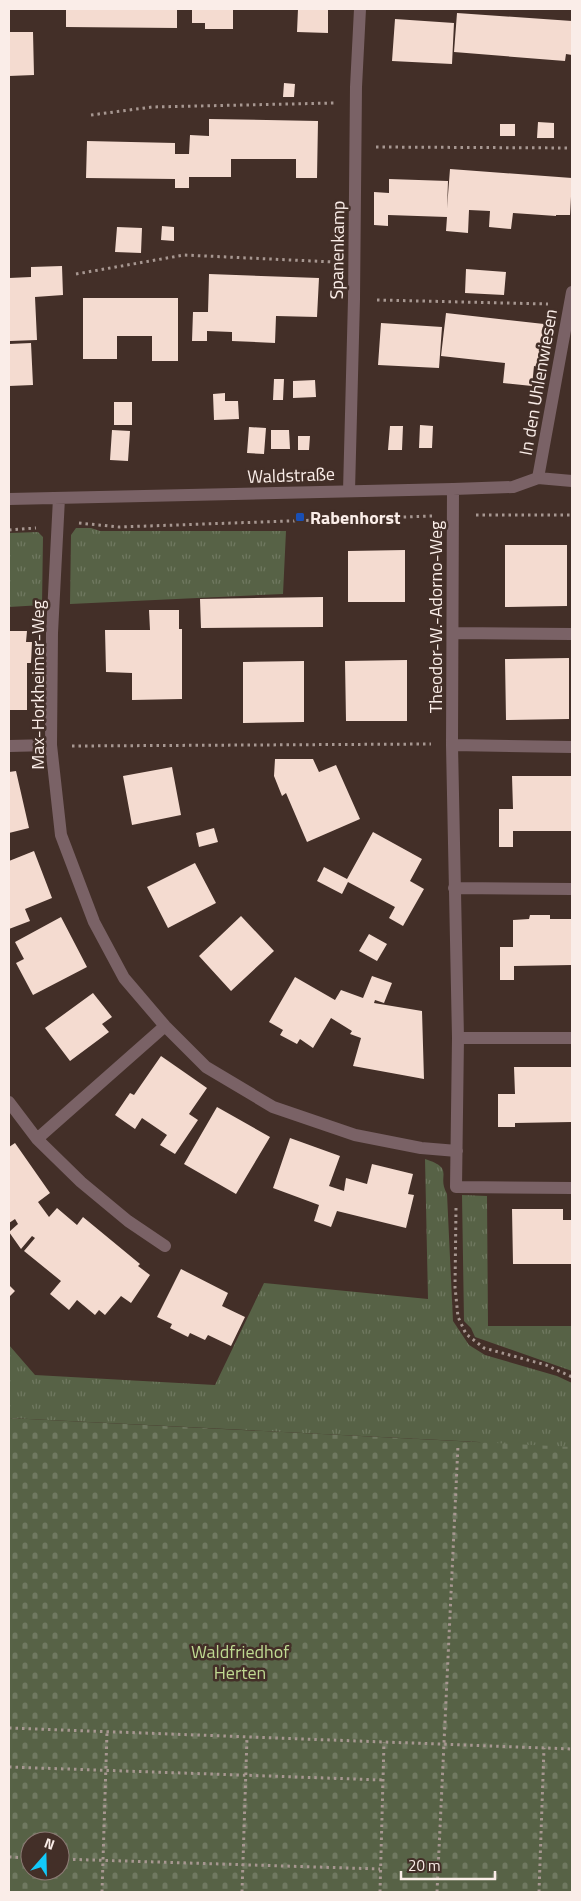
<svg xmlns="http://www.w3.org/2000/svg" width="581" height="1901" font-family="'Titillium Web',sans-serif">
<style>
.grass{fill:url(#grass-tufts)}
.cemetery{fill:url(#cemetery-stones);fill-rule:evenodd}
.building{fill:#f4dbd0}
.lines{fill:none;stroke-linecap:round;stroke-linejoin:round}
.path{stroke:#a79791;stroke-width:3;stroke-dasharray:2.5 4;stroke-linecap:butt}
.minor{stroke:#7a6266;stroke-width:12}
.transit-dot{fill:#1a4fb4;stroke:#432f28;stroke-width:2}
.labels{text-anchor:middle;dominant-baseline:central;stroke-width:5;stroke-linejoin:round;paint-order:stroke}
.street-label{font-size:18px;fill:#faede8;stroke:#432f28}
.poi-label{font-size:18px;font-weight:bold;fill:#faede8;stroke:#432f28;text-anchor:start}
.park-label{font-size:18px;fill:#bfd991;stroke:#432f28}
</style>
<defs>
<pattern id="grass-tufts" width="24" height="20" patternUnits="userSpaceOnUse" patternTransform="scale(1.25)"><rect width="24" height="20" fill="#576246"/><path d="M3 7l-1-3M5 7V3M7 7l1-3M15 17l-1-3M17 17v-4M19 17l1-3" fill="none" stroke="#707961"/></pattern>
<pattern id="cemetery-stones" width="16" height="16" patternUnits="userSpaceOnUse" patternTransform="scale(1.25)"><rect width="16" height="16" fill="#576246"/><path d="M2 7V4a2 2 0 0 1 4 0v3zM10 15v-3a2 2 0 0 1 4 0v3z" fill="#707961"/></pattern>
</defs>
<rect width="100%" height="100%" fill="#432f28"/>
<path class="grass" d="M 76,528 L 91,528 L 100,531 L 286,531 L 283,594 L 70,604 L 71,535 Z
M 38,532 L 43,537 L 42,605 L 9,607 L 9,533 Z
M 425,1159 C 456,1169 436,1175 447,1194 L 453,1321 L 469,1345 L 485,1355 L 557,1376 L 572,1383 L 572,1486 L 479,1442 L 9,1418 L 9,1345 L 35,1375 L 215,1385 L 264,1283 L 428,1299 Z
M 462,1195 L 487,1196 L 488,1326 L 572,1326 L 572,1371 L 475,1337 L 471,1328 L 464,1321 Z"/>
<path class="cemetery" d="M 9,1418 L 572,1447 L 572,1892 L 9,1892 ZM 30,1841 L 60,1841 L 60,1871 L 30,1871 Z"/>
<path class="building" d="M 66,9 L 177,9 L 177,28 L 66,27 Z
M 192,9 L 233,9 L 233,29 L 205,29 L 205,23 L 192,23 Z
M 298,9 L 328,9 L 328,33 L 297,32 Z
M 457,13 L 572,21 L 572,55 L 566,54 L 565,61 L 454,52 Z
M 395,19 L 454,23 L 452,64 L 392,61 Z
M 9,32 L 33,32 L 34,75 L 9,76 Z
M 284,83 L 295,84 L 294,97 L 283,97 Z
M 209,119 L 318,121 L 317,178 L 296,178 L 296,159 L 231,159 L 231,177 L 189,177 L 189,188 L 175,188 L 175,179 L 86,178 L 87,141 L 175,143 L 175,154 L 189,154 L 190,135 L 209,136 Z
M 538,122 L 554,123 L 554,138 L 537,138 Z
M 500,124 L 515,124 L 515,136 L 500,136 Z
M 450,169 L 572,178 L 570,215 L 556,215 L 556,216 L 513,213 L 511,229 L 489,227 L 490,211 L 469,210 L 468,233 L 446,231 L 447,217 L 388,215 L 388,226 L 374,225 L 374,192 L 389,193 L 389,179 L 448,181 L 447,208 Z
M 162,226 L 174,227 L 174,241 L 161,240 Z
M 117,227 L 142,228 L 141,253 L 115,252 Z
M 62,266 L 63,295 L 35,297 L 37,340 L 10,341 L 9,278 L 31,277 L 31,267 Z
M 466,269 L 506,272 L 504,295 L 465,293 Z
M 209,274 L 319,278 L 317,317 L 276,316 L 275,343 L 232,341 L 232,332 L 207,331 L 207,341 L 192,341 L 193,312 L 208,312 Z
M 83,298 L 178,298 L 178,361 L 152,361 L 152,336 L 117,336 L 117,359 L 83,359 Z
M 446,313 L 544,324 L 539,367 L 534,366 L 532,386 L 503,383 L 505,363 L 441,356 Z
M 381,323 L 442,327 L 439,368 L 378,365 Z
M 31,343 L 33,385 L 9,386 L 9,344 Z
M 274,379 L 284,379 L 283,400 L 273,400 Z
M 315,380 L 316,397 L 293,398 L 293,381 Z
M 225,393 L 225,401 L 238,401 L 239,419 L 214,420 L 213,394 Z
M 114,402 L 132,402 L 132,425 L 114,425 Z
M 420,425 L 433,426 L 432,448 L 419,448 Z
M 390,426 L 403,426 L 402,450 L 388,450 Z
M 249,427 L 266,428 L 264,454 L 247,453 Z
M 112,430 L 130,431 L 128,461 L 110,460 Z
M 271,430 L 289,430 L 290,449 L 271,449 Z
M 298,436 L 310,436 L 309,450 L 298,450 Z
M 505,545 L 567,545 L 567,606 L 505,607 Z
M 405,550 L 405,602 L 348,602 L 348,551 Z
M 323,597 L 323,627 L 201,628 L 200,599 Z
M 149,610 L 179,610 L 179,629 L 182,629 L 182,699 L 132,700 L 132,673 L 106,672 L 105,630 L 150,630 Z
M 9,631 L 27,631 L 26,642 L 32,642 L 31,663 L 27,663 L 27,710 L 9,710 Z
M 569,658 L 569,719 L 506,720 L 505,659 Z
M 407,660 L 407,721 L 346,721 L 345,661 Z
M 304,661 L 304,722 L 243,723 L 243,662 Z
M 275,759 L 313,759 L 319,772 L 336,765 L 360,819 L 307,842 L 286,793 L 282,796 L 274,776 Z
M 172,767 L 181,815 L 132,825 L 123,776 Z
M 16,771 L 29,828 L 9,833 L 9,772 Z
M 512,776 L 572,776 L 572,831 L 513,831 L 513,847 L 499,847 L 499,809 L 513,809 Z
M 214,828 L 218,842 L 199,847 L 196,833 Z
M 373,832 L 422,859 L 410,881 L 424,889 L 403,926 L 389,918 L 395,907 L 348,882 L 342,894 L 317,881 L 324,867 L 347,879 Z
M 34,851 L 52,898 L 25,909 L 30,921 L 9,929 L 9,861 Z
M 195,863 L 216,903 L 168,928 L 147,887 Z
M 530,915 L 550,915 L 550,919 L 572,919 L 572,965 L 514,966 L 514,980 L 500,980 L 500,947 L 513,947 L 513,920 L 529,919 Z
M 241,916 L 274,951 L 231,991 L 199,956 Z
M 61,917 L 87,967 L 33,995 L 16,963 L 24,959 L 15,942 Z
M 369,934 L 387,944 L 377,961 L 359,951 Z
M 372,976 L 392,983 L 384,1003 L 375,1000 L 374,1003 L 422,1011 L 424,1079 L 353,1066 L 361,1038 L 350,1034 L 352,1031 L 331,1018 L 313,1048 L 300,1039 L 297,1044 L 280,1035 L 283,1030 L 269,1022 L 295,977 L 335,1000 L 341,990 L 363,998 Z
M 93,993 L 112,1017 L 102,1024 L 109,1032 L 70,1061 L 45,1028 Z
M 161,1056 L 207,1088 L 189,1114 L 198,1120 L 175,1154 L 160,1145 L 167,1135 L 142,1118 L 135,1129 L 115,1115 L 130,1093 L 134,1095 Z
M 514,1067 L 572,1067 L 572,1122 L 515,1123 L 515,1127 L 498,1127 L 498,1094 L 515,1094 Z
M 217,1107 L 270,1137 L 236,1194 L 184,1164 Z
M 290,1138 L 340,1156 L 329,1186 L 344,1191 L 346,1178 L 367,1184 L 372,1164 L 413,1174 L 408,1194 L 414,1195 L 406,1228 L 337,1211 L 331,1227 L 314,1221 L 319,1205 L 273,1188 Z
M 15,1143 L 50,1193 L 38,1202 L 49,1217 L 57,1208 L 77,1225 L 83,1217 L 140,1264 L 138,1266 L 150,1275 L 131,1303 L 121,1296 L 105,1315 L 99,1310 L 95,1315 L 77,1300 L 69,1310 L 50,1294 L 61,1281 L 24,1251 L 35,1238 L 32,1236 L 21,1249 L 9,1232 L 18,1224 L 15,1219 L 9,1223 L 9,1147 Z
M 512,1209 L 563,1209 L 563,1220 L 572,1220 L 572,1264 L 513,1264 Z
M 181,1269 L 228,1293 L 222,1306 L 245,1317 L 231,1346 L 208,1335 L 205,1340 L 190,1333 L 188,1337 L 170,1328 L 172,1324 L 157,1317 Z
M 9,1285 L 15,1291 L 9,1297 Z"/>
<g class="lines">
<path class="path" d="M 91,115 L 152,107 L 335,103
M 376,147 L 572,148
M 76,274 L 184,255 L 334,262
M 377,300 L 548,304
M 476,515 L 572,515
M 79,523 L 119,527 L 432,516
M 9,530 L 36,528
M 72,746 L 431,744
M 456,1208 L 455,1287 L 458,1317 L 466,1334 L 484,1348 L 546,1365 L 572,1377
M 9,1728 L 572,1749
M 9,1767 L 383,1780
M 9,1857 L 30,1858
M 60,1859 L 380,1869
M 102,1892 L 107,1732
M 242,1892 L 247,1737
M 380,1892 L 384,1742
M 437,1892 L 458,1445
M 539,1892 L 544,1748"/>
<path class="minor" d="M 538,478 L 572,292
M 453,489 L 452,745 L 458,1038 L 456,1187 L 572,1188
M 349,491 L 354,299 L 356,87 L 360,9
M 59,498 L 52,633 L 51,745 L 61,835 L 94,922 L 124,978 L 165,1026 L 206,1067 L 273,1107 L 355,1135 L 421,1148 L 457,1151
M 9,499 L 453,489 L 513,487 L 538,478 L 572,481
M 453,633 L 572,634
M 452,745 L 572,747
M 9,746 L 51,745
M 454,888 L 572,889
M 458,1038 L 572,1038
M 9,1102 L 37,1139 L 81,1182 L 128,1221 L 165,1246
M 37,1139 L 165,1026"/>
</g>
<rect class="transit-dot" x="295" y="512" width="10" height="10" rx="2.5"/>
<g class="labels">
<g class="street-label">
<text transform="translate(337 250) rotate(-89)">Spanenkamp</text>
<text transform="translate(538 382) rotate(-80)">In den Uhlenwiesen</text>
<text transform="translate(291 475) rotate(-2)">Waldstraße</text>
<text transform="translate(435 617) rotate(-90)">Theodor-W.-Adorno-Weg</text>
<text transform="translate(37 685) rotate(-90)">Max-Horkheimer-Weg</text>
</g>
<g class="poi-label">
<text x="310" y="517">Rabenhorst</text>
</g>
<g class="park-label">
<text x="240" y="1651">Waldfriedhof<tspan x="240" dy="21">Herten</tspan></text>
</g>
</g>
<rect width="581" height="1901" fill="none" stroke="#faede8" stroke-width="20"/>
<g transform="translate(45 1856) rotate(20)"><circle r="24" fill="#432f28" stroke="#8c7b75"/>
<path d="M0-4L9 19L0 12L-9 19Z" fill="#12cafb"/>
<text y="-8" font-size="14" font-weight="bold" text-anchor="middle" fill="#faede8">N</text>
</g>
<path d="M401 1871v8h94v-8" fill="none" stroke="#faede8" stroke-width="2.5"/>
<text x="408" y="1871" font-size="15" fill="#faede8" stroke="#432f28" stroke-width="4" paint-order="stroke">20 m</text>
</svg>
